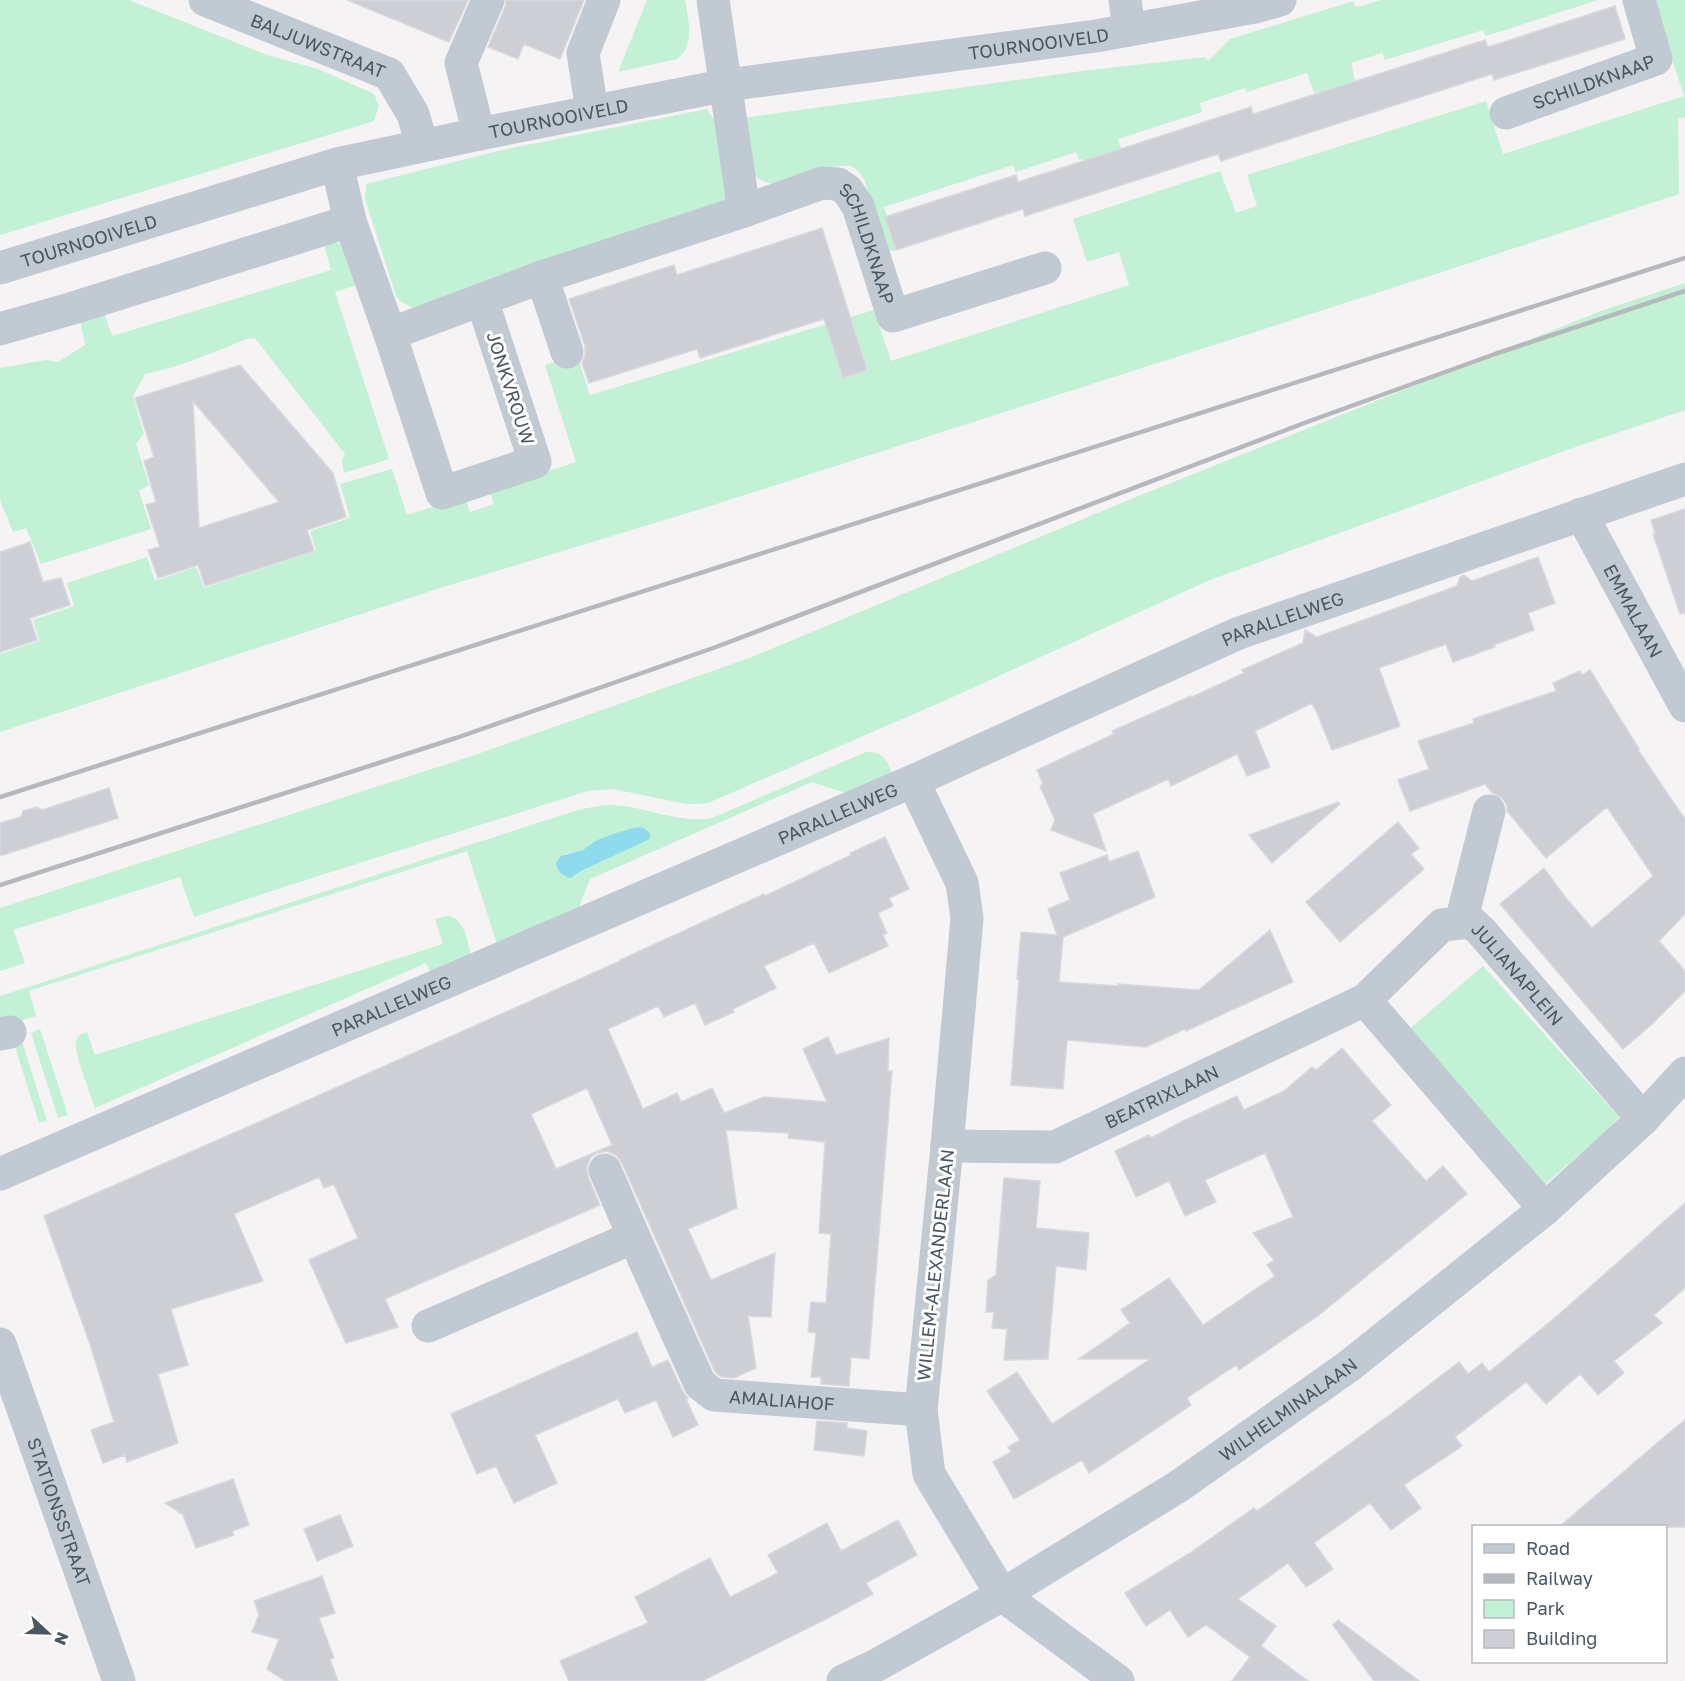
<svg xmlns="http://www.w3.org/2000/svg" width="1685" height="1681" font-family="'Golos Text',sans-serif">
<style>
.green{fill:#c3f1d5;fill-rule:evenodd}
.water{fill:#90daee}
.building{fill:#cdcfd5;stroke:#d7d9de;stroke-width:1.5;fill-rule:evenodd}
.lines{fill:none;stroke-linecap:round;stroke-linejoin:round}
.minor{stroke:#c1cad2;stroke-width:33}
.rail{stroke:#b5b8bd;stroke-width:4.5}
.labels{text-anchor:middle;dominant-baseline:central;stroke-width:6;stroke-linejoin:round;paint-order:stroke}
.street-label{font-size:18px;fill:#4a5661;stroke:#fff}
</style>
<rect width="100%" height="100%" fill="#f5f3f3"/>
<path class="green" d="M 0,0 L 129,0 L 267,55 L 318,69 L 374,94 L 379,106 L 374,121 L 0,235 Z
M 647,0 L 685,0 C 688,21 696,44 677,59 L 618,72 Z
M 1381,0 L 1598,0 L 1486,36 L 1483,30 L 1385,60 L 1382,53 L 1351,63 L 1355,80 L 1353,81 L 1363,114 L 1329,125 L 1318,92 L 1314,93 L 1307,73 L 1247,92 L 1245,88 L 1200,103 L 1202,112 L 1118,139 L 1121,148 L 1119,149 L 1129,181 L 1094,193 L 1083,159 L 1079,160 L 1076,152 L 1016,172 L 1013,165 L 884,207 L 887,216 L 885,217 L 895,250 L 888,252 L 864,179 C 860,173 856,168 850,166 C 835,162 796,179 780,184 C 768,184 761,182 752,173 L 743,118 L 1082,71 L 1205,57 L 1208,61 L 1230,39 L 1353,1 L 1355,6 L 1358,7 Z
M 1653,0 L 1685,0 L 1685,117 L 1678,119 L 1679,194 L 1439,273 L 701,509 L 434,590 L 0,732 L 0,654 L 39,641 L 33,620 L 74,606 L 67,583 L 147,557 L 155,581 L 196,567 L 204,588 L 316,551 L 310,531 L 350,518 L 340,484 L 392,469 L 407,515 L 465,497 L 470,512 L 494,504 L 489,490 L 576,462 L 545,365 L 577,355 L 590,395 L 874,310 L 891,361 L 1129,285 L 1119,252 L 1087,262 L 1073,219 L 1220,171 L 1236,213 L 1257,206 L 1247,175 L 1486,101 L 1503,154 L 1684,96 Z
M 707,109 L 718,126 L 727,199 L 721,208 L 414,308 L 401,302 L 396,296 L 365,199 L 366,184 L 502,150 Z
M 332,243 L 339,243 L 344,246 L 360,284 L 335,292 L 389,459 L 344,473 L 342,461 L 345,454 L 255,338 L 247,339 C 213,352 181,367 145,374 L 133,396 L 144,434 L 136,444 L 149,485 L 139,491 L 151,529 L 41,564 L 26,528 L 13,532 L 0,500 L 0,368 L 46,360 L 58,362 L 85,345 L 80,320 L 104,312 L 112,336 L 331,270 L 324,245 Z
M 1685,283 L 1685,410 L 1581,445 L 1210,580 L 944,701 L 708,803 L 697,804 L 687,804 L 613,789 L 588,791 L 293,884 L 194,917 L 180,877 L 13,930 L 25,963 L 0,971 L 0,908 L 475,755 L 752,657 L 1126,501 L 1601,311 Z
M 866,752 C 882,751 887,759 892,773 L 845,793 L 812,782 L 590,879 L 577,912 L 498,947 L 467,851 L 29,991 L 36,1016 L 0,1027 L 0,996 L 575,811 C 587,808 599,805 611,805 C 646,806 677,824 712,818 ZM 633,828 L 648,840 L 574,874 L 566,877 L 559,872 L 564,854 L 577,852 L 589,847 L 597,840 Z
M 447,916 C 466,918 467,943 472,959 L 432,976 L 426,963 L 95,1108 C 91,1095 73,1051 76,1041 C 78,1035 82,1034 87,1032 L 95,1055 L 443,944 L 435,919 Z
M 1483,966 L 1619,1117 L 1602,1135 L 1544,1185 L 1406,1032 Z
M 40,1029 L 68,1115 L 58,1118 L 31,1033 Z
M 20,1035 L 47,1121 L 39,1123 L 12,1037 Z"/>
<path class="water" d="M 642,827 L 650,833 L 650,838 L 648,840 L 581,871 L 570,878 C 562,876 558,872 556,863 L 561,856 L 583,850 L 597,840 L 616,833 L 633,828 Z"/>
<path class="building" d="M 347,0 L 468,0 L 449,42 Z
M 506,0 L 584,0 L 560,59 L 524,44 L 518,59 L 488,47 L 505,7 Z
M 1615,6 L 1625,39 L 1494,80 L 1492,74 L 1221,161 L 1218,154 L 1025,216 L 1023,209 L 896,250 L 885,217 L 1016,175 L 1018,182 L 1251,107 L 1253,114 L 1485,40 L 1488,47 Z
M 822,228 L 867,370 L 843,378 L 824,319 L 700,358 L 697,349 L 589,383 L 582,363 L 585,355 L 585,346 L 569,299 L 674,265 L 677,275 Z
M 240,365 L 333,473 L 346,517 L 307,530 L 314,551 L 205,586 L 198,565 L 158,578 L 148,550 L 160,547 L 146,505 L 156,502 L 144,461 L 154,457 L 135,398 ZM 193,401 L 279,502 L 199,528 Z
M 1685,509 L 1685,613 L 1680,614 L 1653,534 L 1655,534 L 1651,520 Z
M 30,542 L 43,582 L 61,578 L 70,605 L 30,618 L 37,640 L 0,652 L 0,552 Z
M 1538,557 L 1555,603 L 1528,613 L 1534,630 L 1494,645 L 1495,647 L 1453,662 L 1446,644 L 1379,668 L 1400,726 L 1332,750 L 1315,708 L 1314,708 L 1312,703 L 1255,731 L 1270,767 L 1247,776 L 1237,754 L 1171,786 L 1168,779 L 1093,814 L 1106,851 L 1051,830 L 1055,820 L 1040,786 L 1043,784 L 1037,770 L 1114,734 L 1112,731 L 1191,696 L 1192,697 L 1244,673 L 1242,670 L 1303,643 L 1305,630 L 1317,637 L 1457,586 L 1460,577 L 1464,575 L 1472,581 Z
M 1590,670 L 1639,749 L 1638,750 L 1685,819 L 1685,914 L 1659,941 L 1685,971 L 1685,991 L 1651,1025 L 1623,1049 L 1500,904 L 1544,868 L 1566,898 L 1592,928 L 1653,876 L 1607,807 L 1546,858 L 1507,811 L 1507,805 L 1502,798 L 1492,793 L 1485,784 L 1410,811 L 1398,780 L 1429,769 L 1418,741 L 1474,723 L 1473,719 L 1556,691 L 1553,683 L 1580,671 L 1582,675 Z
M 109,788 L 118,818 L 0,856 L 0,823 L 21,817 L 23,811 L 37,807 L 42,810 Z
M 1338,802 L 1340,804 L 1272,863 L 1249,835 Z
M 1398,822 L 1419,848 L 1411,854 L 1424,869 L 1340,942 L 1306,902 Z
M 885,837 L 909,889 L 889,898 L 893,906 L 878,913 L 887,933 L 883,935 L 888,946 L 829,973 L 814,943 L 764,966 L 776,988 L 733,1009 L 734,1012 L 705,1025 L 695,1003 L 664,1017 L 658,1006 L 608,1029 L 643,1109 L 677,1093 L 681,1102 L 712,1088 L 724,1113 L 764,1097 L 827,1102 L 803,1049 L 828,1037 L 836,1055 L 889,1038 L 888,1071 L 892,1071 L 869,1359 L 851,1357 L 849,1386 L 821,1384 L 821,1377 L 811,1377 L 816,1333 L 808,1332 L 811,1302 L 826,1303 L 831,1234 L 819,1233 L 825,1142 L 788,1138 L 789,1133 L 726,1130 L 737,1208 L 688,1229 L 711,1280 L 775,1253 L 771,1317 L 748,1316 L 756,1368 L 734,1378 L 721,1377 L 715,1372 L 622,1163 L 616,1155 L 607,1151 L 597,1153 L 590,1158 L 587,1167 L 588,1177 L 600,1205 L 385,1299 L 398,1327 L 346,1343 L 309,1260 L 358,1238 L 334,1184 L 324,1188 L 319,1177 L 234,1214 L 263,1281 L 171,1309 L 188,1365 L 158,1374 L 178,1443 L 127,1462 L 125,1455 L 103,1463 L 91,1430 L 114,1422 L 91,1347 L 44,1216 L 259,1122 L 620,961 L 620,960 L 764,894 L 765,896 L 851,855 L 850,853 ZM 587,1088 L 612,1145 L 556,1169 L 531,1114 Z
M 1138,851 L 1155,897 L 1063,937 L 1059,982 L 1118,986 L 1118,984 L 1199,990 L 1270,930 L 1293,982 L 1186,1031 L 1185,1029 L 1146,1047 L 1067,1040 L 1063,1089 L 1011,1085 L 1019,979 L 1017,979 L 1021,932 L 1057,935 L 1048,909 L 1070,900 L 1060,873 L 1107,855 L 1109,862 Z
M 1342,1048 L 1391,1105 L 1372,1121 L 1426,1181 L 1443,1166 L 1467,1194 L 1319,1315 L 1239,1370 L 1236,1365 L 1187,1398 L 1191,1405 L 1126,1449 L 1089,1473 L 1082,1460 L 1014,1499 L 993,1462 L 1011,1452 L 1008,1447 L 1020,1440 L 987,1391 L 1017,1372 L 1052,1424 L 1150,1359 L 1079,1359 L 1130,1323 L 1121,1310 L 1169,1278 L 1203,1325 L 1275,1276 L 1267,1265 L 1274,1260 L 1253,1233 L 1293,1217 L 1265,1153 L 1205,1180 L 1216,1202 L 1185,1216 L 1169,1181 L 1136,1197 L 1115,1151 L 1149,1135 L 1151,1138 L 1183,1121 L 1237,1096 L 1244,1110 L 1284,1091 L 1312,1067 L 1316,1070 Z
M 1004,1178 L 1040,1181 L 1036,1228 L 1089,1233 L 1086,1270 L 1056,1266 L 1048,1359 L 1004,1360 L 1007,1329 L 992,1328 L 994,1312 L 986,1312 L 988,1280 L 996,1275 Z
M 1685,1203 L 1685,1288 L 1654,1315 L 1662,1323 L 1614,1361 L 1624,1373 L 1598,1395 L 1580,1374 L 1546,1404 L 1526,1382 L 1455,1437 L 1462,1446 L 1404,1485 L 1421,1508 L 1391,1530 L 1370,1503 L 1314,1543 L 1333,1569 L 1306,1587 L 1288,1563 L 1238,1599 L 1276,1626 L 1261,1646 L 1308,1681 L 1232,1681 L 1250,1657 L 1206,1625 L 1188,1637 L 1170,1610 L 1146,1626 L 1125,1593 L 1190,1553 L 1254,1508 L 1257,1511 L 1395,1411 L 1459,1362 L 1468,1374 L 1482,1363 L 1489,1372 L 1557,1316 Z
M 637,1332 L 652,1367 L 668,1360 L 683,1392 L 688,1398 L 686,1399 L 698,1425 L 673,1437 L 656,1400 L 625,1413 L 618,1399 L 535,1435 L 557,1483 L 514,1503 L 496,1466 L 477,1474 L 451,1414 Z
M 1685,1420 L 1685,1527 L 1559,1527 L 1663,1438 Z
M 817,1421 L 847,1423 L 847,1428 L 867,1431 L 864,1456 L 814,1450 Z
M 233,1479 L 249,1525 L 232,1531 L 234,1535 L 196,1548 L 183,1515 L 165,1503 Z
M 340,1515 L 353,1546 L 317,1561 L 304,1529 Z
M 898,1520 L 917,1555 L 866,1583 L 873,1594 L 826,1619 L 702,1681 L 569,1681 L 560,1661 L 648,1623 L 635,1597 L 710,1558 L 730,1597 L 778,1573 L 768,1555 L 827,1523 L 841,1551 Z
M 322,1576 L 335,1613 L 319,1618 L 334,1658 L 330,1659 L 338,1681 L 285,1681 L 267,1669 L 279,1639 L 252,1632 L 259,1615 L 254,1601 Z
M 1338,1620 L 1419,1681 L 1374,1681 L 1333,1625 Z"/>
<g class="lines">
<g class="minor">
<path id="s1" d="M 205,0 L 389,74 L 413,114 L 422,145"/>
<path d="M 713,0 L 744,211"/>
<path d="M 1125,0 L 1129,29"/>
<path d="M 592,111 L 583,53 L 604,0"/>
<path id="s2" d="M 1506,113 L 1656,59 L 1639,0"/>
<path d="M 479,134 L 461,63 L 488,0"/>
<path id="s3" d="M 350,221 L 390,334 L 542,277 L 744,211 L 822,183 L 838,184 L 847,190 L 858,206 L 893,316 L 1045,268"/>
<path id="s4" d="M 0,268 L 337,164 L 479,134 L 727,85 L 1096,36 L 1255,7 L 1280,0"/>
<path d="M 542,277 L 567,352"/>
<path d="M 0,329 L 70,309 L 350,221 L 337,164"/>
<path d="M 390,334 L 442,493 L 535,462 L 482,300"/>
<path id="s5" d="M 1581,514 L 1685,706"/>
<path d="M 913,781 L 962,883 L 967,918 L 947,1146 L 921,1410 L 929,1474 L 1002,1595 L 1118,1681"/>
<path d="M 1461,922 L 1489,811"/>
<path d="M 0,1034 L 10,1032"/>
<path id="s6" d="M 947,1146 L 1055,1147 L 1365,1000"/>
<path id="s7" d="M 605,1170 L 634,1237 L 700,1384 L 714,1395 L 921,1410"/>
<path id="s8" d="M 0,1174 L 913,781 L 1239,633 L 1685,479"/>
<path id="s9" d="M 1545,1209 L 1365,1000 L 1442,925 L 1471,922 L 1481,931 L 1643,1119"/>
<path d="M 428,1326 L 634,1237"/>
<path id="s10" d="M 0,1344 L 119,1681"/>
<path id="s11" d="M 843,1681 L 877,1665 L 1002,1595 L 1179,1486 L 1349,1366 L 1545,1209 L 1643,1119 L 1685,1073"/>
</g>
<path class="rail" d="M 0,797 L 1685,258
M 0,885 L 456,738 L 716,647 L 1307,422 L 1495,354 L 1685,291"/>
</g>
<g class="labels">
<g class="street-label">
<text stroke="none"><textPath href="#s4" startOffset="1065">TOURNOOIVELD</textPath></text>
<text stroke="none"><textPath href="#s1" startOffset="122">BALJUWSTRAAT</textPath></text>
<text stroke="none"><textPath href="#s2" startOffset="93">SCHILDKNAAP</textPath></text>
<text stroke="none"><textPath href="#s4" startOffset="579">TOURNOOIVELD</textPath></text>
<text stroke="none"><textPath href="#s4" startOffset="93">TOURNOOIVELD</textPath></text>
<text stroke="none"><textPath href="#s3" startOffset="662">SCHILDKNAAP</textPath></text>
<text transform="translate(511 388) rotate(72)">JONKVROUW</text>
<text stroke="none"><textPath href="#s5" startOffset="110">EMMALAAN</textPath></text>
<text stroke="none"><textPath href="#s8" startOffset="1398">PARALLELWEG</textPath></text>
<text stroke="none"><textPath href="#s8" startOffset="912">PARALLELWEG</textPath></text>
<text stroke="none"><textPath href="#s9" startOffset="482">JULIANAPLEIN</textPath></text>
<text stroke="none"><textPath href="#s8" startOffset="426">PARALLELWEG</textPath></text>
<text stroke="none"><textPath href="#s6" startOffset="226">BEATRIXLAAN</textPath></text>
<text transform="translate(935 1265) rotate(-84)">WILLEM-ALEXANDERLAAN</text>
<text stroke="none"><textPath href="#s7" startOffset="320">AMALIAHOF</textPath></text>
<text stroke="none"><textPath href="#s11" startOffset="522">WILHELMINALAAN</textPath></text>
<text stroke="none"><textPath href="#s10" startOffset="178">STATIONSSTRAAT</textPath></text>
</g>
</g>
<rect x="1472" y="1525" width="195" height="138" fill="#ffffff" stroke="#b7bbc0" stroke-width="1.5"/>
<rect x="1484" y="1544" width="30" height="9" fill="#c1cad2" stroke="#b7bbc0" stroke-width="1.5"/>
<text x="1526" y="1555" font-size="18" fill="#4a5661">Road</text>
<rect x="1484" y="1574" width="30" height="9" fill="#b5b8bd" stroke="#b7bbc0" stroke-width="1.5"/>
<text x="1526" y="1585" font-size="18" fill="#4a5661">Railway</text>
<rect x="1484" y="1600" width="30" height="18" fill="#c3f1d5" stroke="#b7bbc0" stroke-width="1.5"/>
<text x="1526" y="1615" font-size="18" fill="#4a5661">Park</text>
<rect x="1484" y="1630" width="30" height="18" fill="#cdcfd5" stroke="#b7bbc0" stroke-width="1.5"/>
<text x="1526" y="1645" font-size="18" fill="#4a5661">Building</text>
<g transform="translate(48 1633) rotate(112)" stroke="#ffffff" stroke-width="4.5" paint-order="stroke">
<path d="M0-4.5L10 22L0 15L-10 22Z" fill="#4a5661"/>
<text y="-9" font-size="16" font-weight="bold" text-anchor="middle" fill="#4a5661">N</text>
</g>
</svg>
